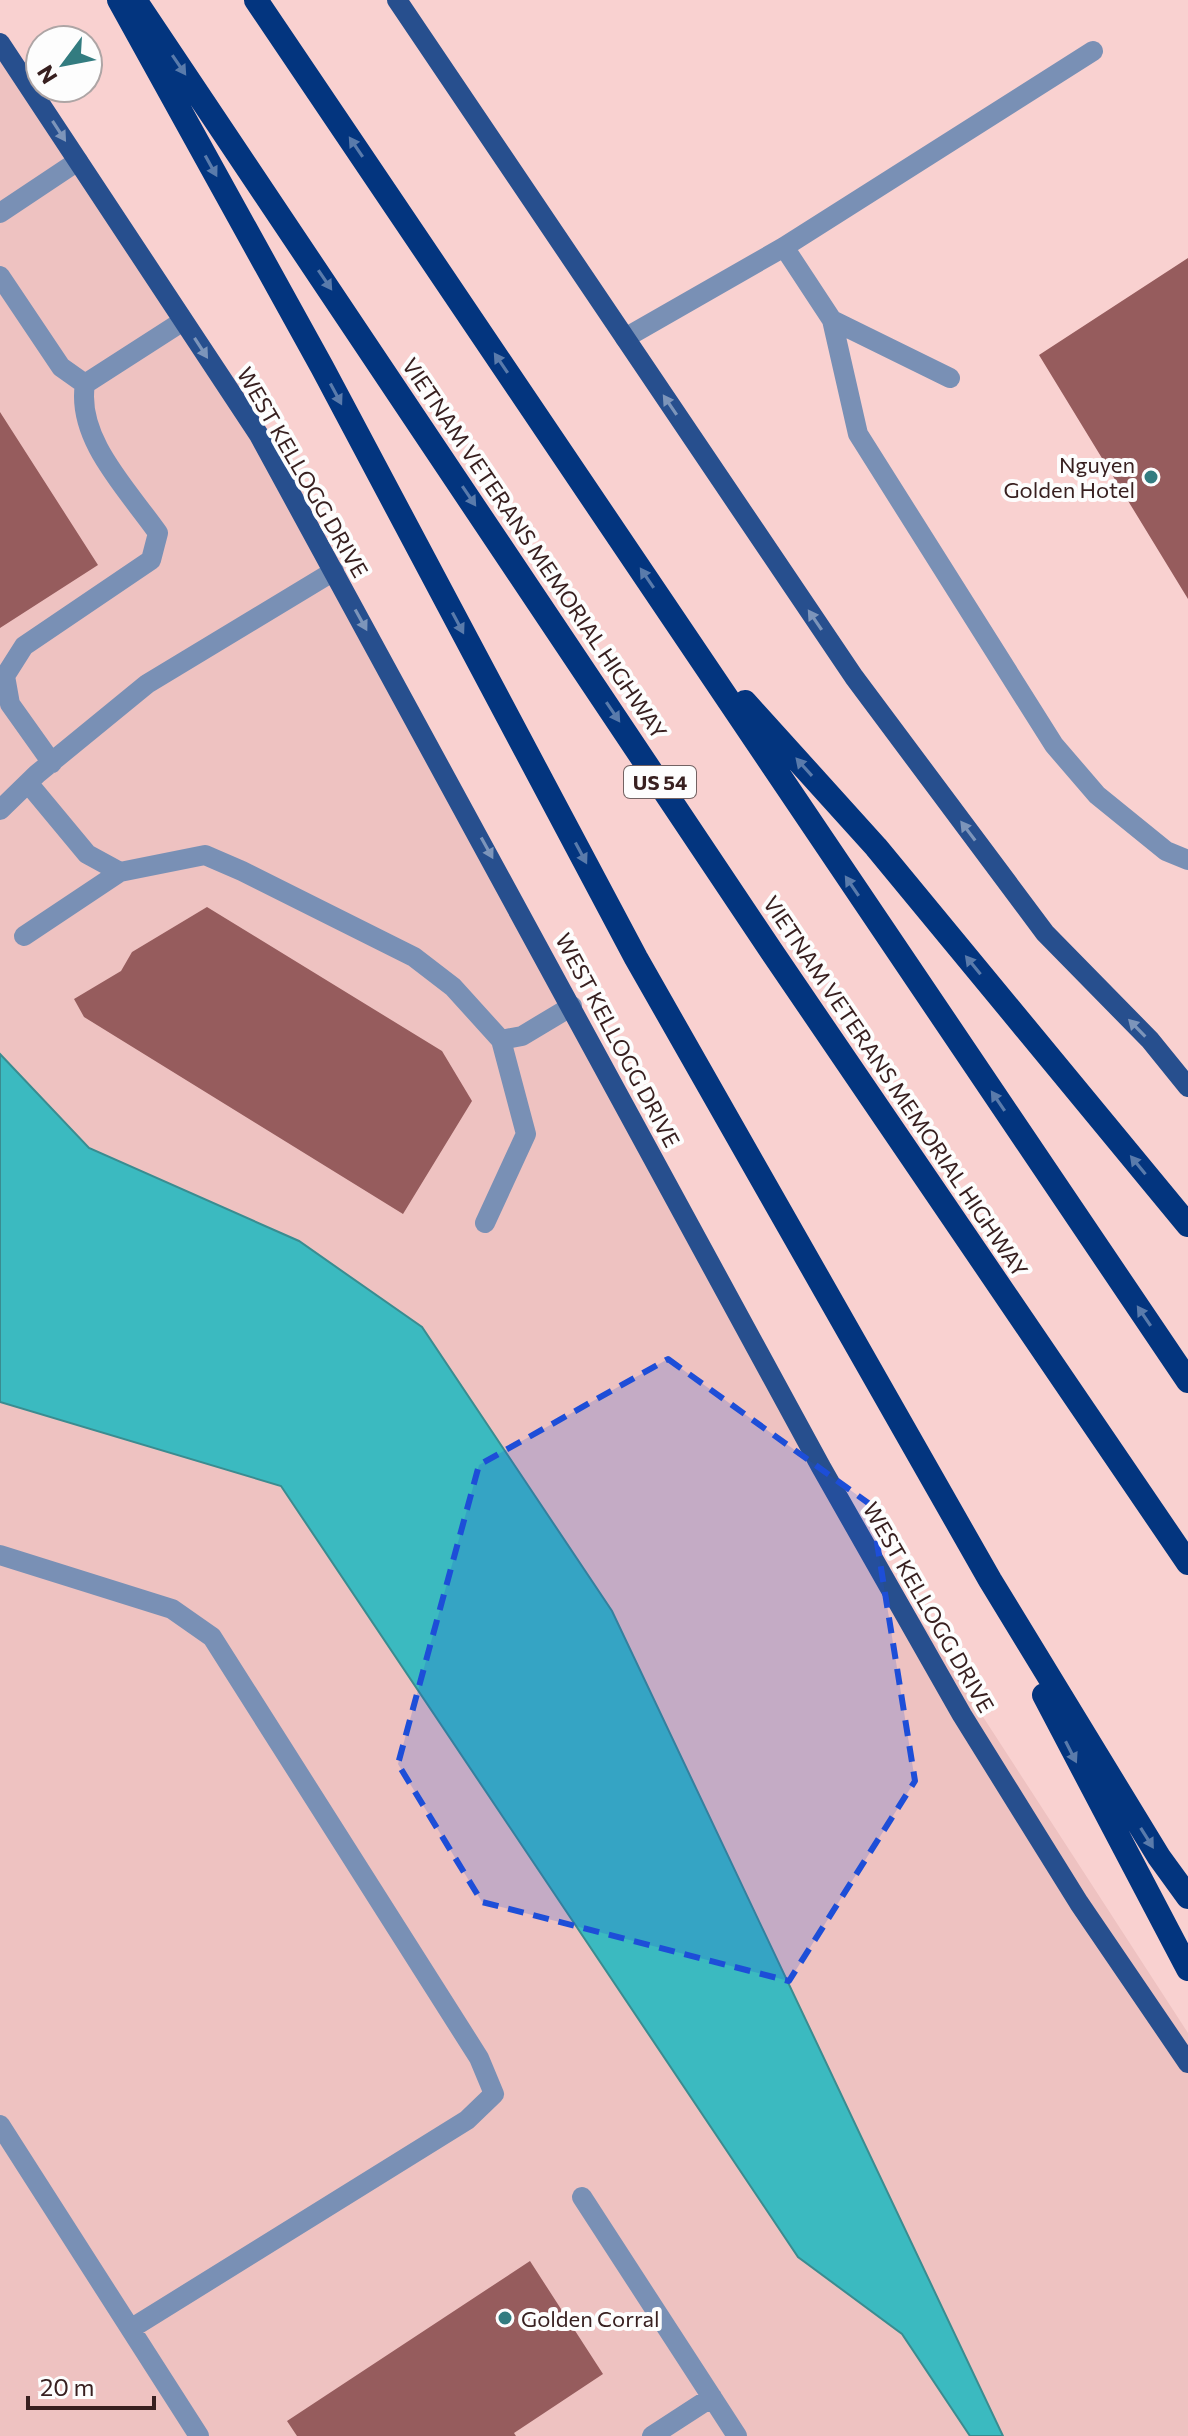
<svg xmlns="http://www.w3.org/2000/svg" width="1188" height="2436" font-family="Commissioner,sans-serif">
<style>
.built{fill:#eec2c1}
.water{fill:#3bbac0;stroke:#3a8c90;stroke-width:2}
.building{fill:#965c5d}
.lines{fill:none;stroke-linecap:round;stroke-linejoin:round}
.minor{stroke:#7990b5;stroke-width:20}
.major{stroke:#274f8e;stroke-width:20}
.highway{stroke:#03357f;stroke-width:24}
.oneway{fill:#5a7bab}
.oneway2{fill:#7d95ba}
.marked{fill:#1d4ed8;fill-opacity:0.2;stroke:#1d4ed8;stroke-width:6;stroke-dasharray:16 10;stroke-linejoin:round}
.poi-dot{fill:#337c80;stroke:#fdfdfd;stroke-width:3}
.labels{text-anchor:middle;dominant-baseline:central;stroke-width:8;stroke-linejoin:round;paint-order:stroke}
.shield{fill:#fdfdfd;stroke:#736262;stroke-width:2}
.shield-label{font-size:20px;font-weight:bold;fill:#382020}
.poi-label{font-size:22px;fill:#382020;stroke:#fdfdfd;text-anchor:end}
.street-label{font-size:22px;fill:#382020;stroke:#fdfdfd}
</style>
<rect width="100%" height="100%" fill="#f9d1d0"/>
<path class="built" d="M 0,52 L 259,435 L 821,1467 L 1188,2033 L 1188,2436 L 0,2436 Z"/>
<path class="water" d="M 0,1054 L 89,1148 L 299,1241 L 422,1327 L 612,1611 L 1003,2436 L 970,2436 L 902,2334 L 798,2257 L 281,1486 L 0,1402 Z"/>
<path class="building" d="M 1188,258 L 1188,599 L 1039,355 Z
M 0,412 L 98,565 L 0,628 Z
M 207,907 L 442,1051 L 472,1101 L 403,1214 L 84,1017 L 74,999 L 121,971 L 132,952 Z
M 530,2261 L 603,2374 L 514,2433 L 516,2436 L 297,2436 L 287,2421 Z"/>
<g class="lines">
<path class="minor" d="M 0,213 L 78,161
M 784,247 L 832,320 L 858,434 L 1054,745 L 1097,795 L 1166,851 L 1188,860
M 0,276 L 61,367 L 85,384
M 832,320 L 950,378
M 625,338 L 784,247 L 1093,51
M 52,763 L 10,704 L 5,676 L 24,646 L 151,560 L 158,533 C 128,490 76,439 85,384 L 183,321
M 28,783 L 87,854 L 120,872 L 205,855 L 242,871 L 414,957 L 453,987 L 501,1040 L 522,1036 L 572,1006
M 0,810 L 37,774 L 147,684 L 334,571
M 24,936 L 120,872
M 485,1223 L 526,1134 L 501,1040
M 0,1555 L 172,1609 L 212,1637 L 479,2058 L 494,2094 L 467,2120 L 132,2328
M 0,2125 L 199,2436
M 582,2197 L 737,2436
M 652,2436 L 712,2397"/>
<path class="major" d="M 397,0 L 854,677 L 1045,933 L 1150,1040 L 1188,1087
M 0,43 L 259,435 L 821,1467 L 962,1715 L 1079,1903 L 1188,2063"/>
<path class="highway" d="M 119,0 L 322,367 L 636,958 L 990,1580 L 1159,1857 L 1188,1897
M 135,0 L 772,952 L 1188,1563
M 256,0 L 1188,1381
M 745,702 L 876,847 L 1188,1225
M 1044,1695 L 1188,1969"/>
</g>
<defs><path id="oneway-solid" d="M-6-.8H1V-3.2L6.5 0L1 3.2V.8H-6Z" transform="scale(2)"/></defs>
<g class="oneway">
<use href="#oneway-solid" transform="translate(179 65) rotate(56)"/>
<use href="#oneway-solid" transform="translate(356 147) rotate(-124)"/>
<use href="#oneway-solid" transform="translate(211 166) rotate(61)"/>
<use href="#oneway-solid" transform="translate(325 280) rotate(56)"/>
<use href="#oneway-solid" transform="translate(501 363) rotate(-124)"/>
<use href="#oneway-solid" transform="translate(336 394) rotate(62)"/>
<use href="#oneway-solid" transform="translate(469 496) rotate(56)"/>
<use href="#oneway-solid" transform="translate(647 578) rotate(-124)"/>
<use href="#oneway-solid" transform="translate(458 623) rotate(62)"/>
<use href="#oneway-solid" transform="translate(613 712) rotate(56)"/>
<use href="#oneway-solid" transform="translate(804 767) rotate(-132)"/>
<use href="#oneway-solid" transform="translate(581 853) rotate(62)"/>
<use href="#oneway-solid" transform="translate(852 886) rotate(-124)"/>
<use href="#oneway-solid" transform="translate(973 965) rotate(-129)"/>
<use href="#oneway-solid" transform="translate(998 1101) rotate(-124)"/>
<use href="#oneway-solid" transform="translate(1138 1165) rotate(-129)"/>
<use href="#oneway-solid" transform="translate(1144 1316) rotate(-124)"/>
<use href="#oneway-solid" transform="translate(1071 1752) rotate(63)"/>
<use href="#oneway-solid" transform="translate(1147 1838) rotate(58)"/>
</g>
<g class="oneway2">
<use href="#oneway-solid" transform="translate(59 131) rotate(57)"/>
<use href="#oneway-solid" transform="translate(201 348) rotate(57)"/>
<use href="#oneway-solid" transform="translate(670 405) rotate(-124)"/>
<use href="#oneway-solid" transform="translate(361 620) rotate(61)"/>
<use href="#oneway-solid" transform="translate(815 620) rotate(-124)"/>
<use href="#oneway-solid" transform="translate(968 831) rotate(-127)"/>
<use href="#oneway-solid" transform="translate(487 848) rotate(61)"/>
<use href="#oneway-solid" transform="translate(1137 1028) rotate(-134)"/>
</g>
<path class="marked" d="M 668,1359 L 871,1505 L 915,1781 L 789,1981 L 482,1902 L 398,1764 L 479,1465 Z"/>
<g class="poi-dot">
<circle cx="1151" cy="477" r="8"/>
<circle cx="505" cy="2318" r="8"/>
</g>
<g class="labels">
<rect class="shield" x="624" y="766" width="72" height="32" rx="6"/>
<g class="shield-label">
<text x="660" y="782">US 54</text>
</g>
<g class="poi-label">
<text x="1135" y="464">Nguyen<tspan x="1135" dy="25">Golden Hotel</tspan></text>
<text x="521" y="2318" text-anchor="start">Golden Corral</text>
</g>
<g class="street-label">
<text transform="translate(303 472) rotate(60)">WEST KELLOGG DRIVE</text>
<text transform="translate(535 548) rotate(56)">VIETNAM VETERANS MEMORIAL HIGHWAY</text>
<text transform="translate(618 1040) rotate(62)">WEST KELLOGG DRIVE</text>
<text transform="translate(896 1086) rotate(56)">VIETNAM VETERANS MEMORIAL HIGHWAY</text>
<text transform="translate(929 1607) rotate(60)">WEST KELLOGG DRIVE</text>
</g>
</g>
<g transform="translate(64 64) rotate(238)"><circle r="38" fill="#fdfdfd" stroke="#aea5a5" stroke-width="2"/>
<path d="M0-6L14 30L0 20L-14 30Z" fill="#337c80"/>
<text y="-12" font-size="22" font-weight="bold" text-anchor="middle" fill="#382020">N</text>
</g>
<path d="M28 2396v12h126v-12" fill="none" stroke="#382020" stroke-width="4"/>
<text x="40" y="2396" font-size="24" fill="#382020" stroke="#fdfdfd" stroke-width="6" paint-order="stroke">20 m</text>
</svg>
